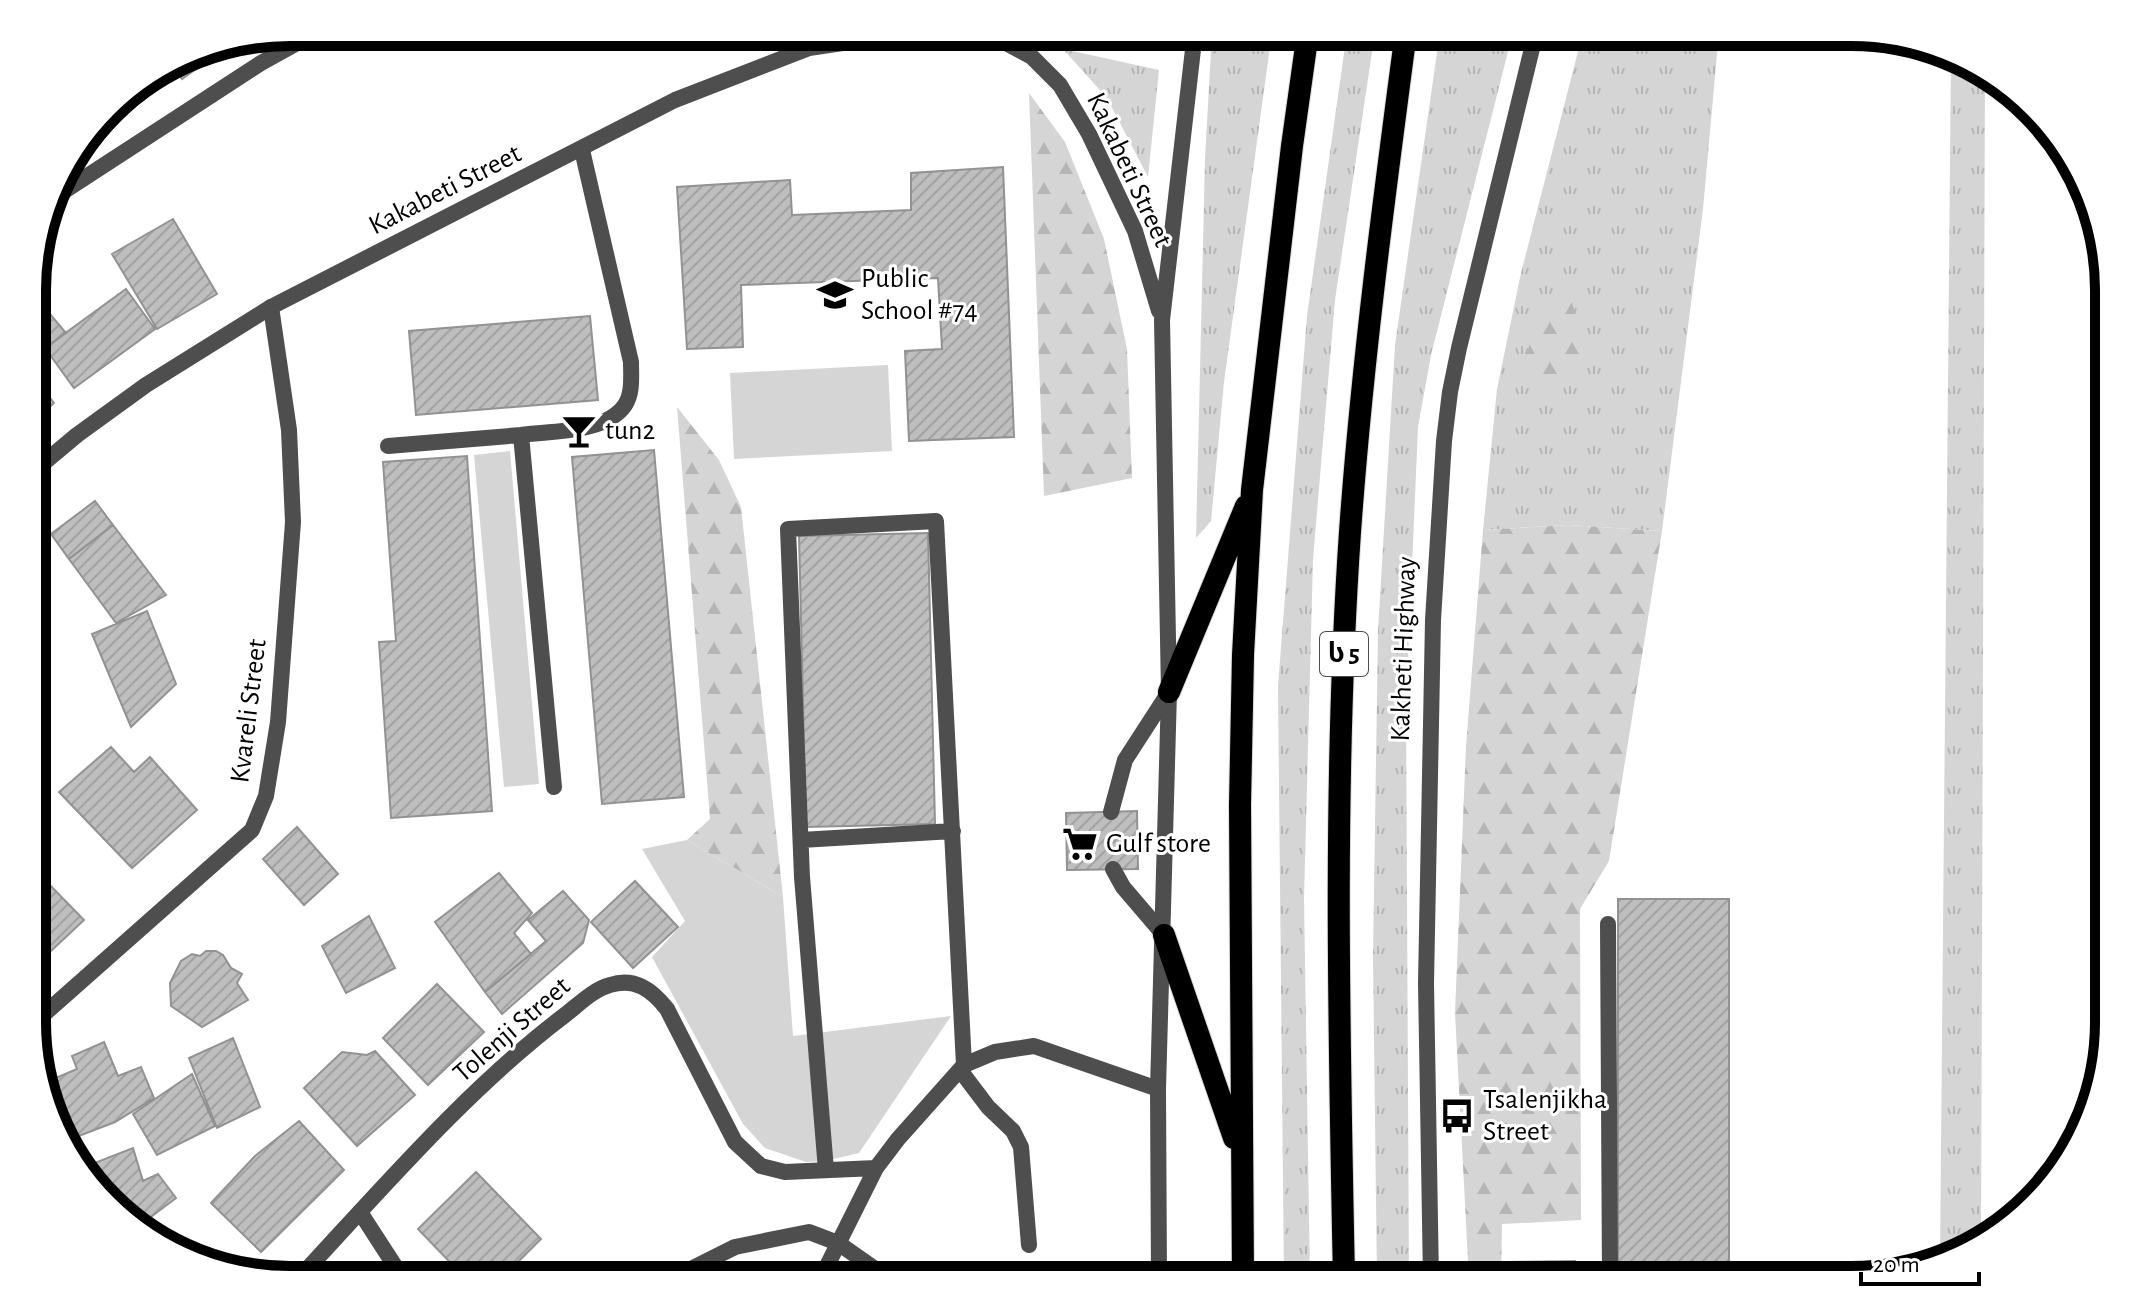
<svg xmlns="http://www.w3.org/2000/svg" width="2141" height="1312" font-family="'Alegreya Sans','Noto Sans Georgian',sans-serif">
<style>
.grass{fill:url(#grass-tufts)}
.forest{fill:url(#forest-firs)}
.park{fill:#d5d5d5}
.building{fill:url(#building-hatch);stroke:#929292;stroke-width:2}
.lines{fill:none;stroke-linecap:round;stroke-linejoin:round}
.trunk-casing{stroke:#dbdbdb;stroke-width:24}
.service{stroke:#4e4e4e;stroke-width:16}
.minor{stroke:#4e4e4e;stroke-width:16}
.tertiary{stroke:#4e4e4e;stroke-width:16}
.trunk{stroke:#000;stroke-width:22}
.labels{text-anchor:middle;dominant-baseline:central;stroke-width:6;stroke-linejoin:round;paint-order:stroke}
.shield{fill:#fff;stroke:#4c4c4c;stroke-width:2}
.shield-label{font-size:26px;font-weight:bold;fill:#000}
.street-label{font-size:28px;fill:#000;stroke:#fff}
.poi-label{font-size:28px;fill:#000;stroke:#fff;text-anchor:start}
.rim{fill:none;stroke:#000;stroke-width:10}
</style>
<defs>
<pattern id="grass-tufts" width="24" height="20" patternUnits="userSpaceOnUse" patternTransform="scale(2)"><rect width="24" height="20" fill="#d5d5d5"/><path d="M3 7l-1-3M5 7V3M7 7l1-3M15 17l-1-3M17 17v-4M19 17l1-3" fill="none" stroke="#b5b5b5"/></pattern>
<pattern id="forest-firs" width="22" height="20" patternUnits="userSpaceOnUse" patternTransform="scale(2)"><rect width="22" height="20" fill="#d5d5d5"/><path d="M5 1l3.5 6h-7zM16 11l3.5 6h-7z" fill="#b5b5b5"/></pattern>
<pattern id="building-hatch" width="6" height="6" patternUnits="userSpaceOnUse" patternTransform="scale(2)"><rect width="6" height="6" fill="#bebebe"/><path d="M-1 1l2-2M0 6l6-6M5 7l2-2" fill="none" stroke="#a2a2a2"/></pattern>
</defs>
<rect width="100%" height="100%" fill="#fff"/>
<path class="grass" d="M 1212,32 L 1272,32 L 1224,382 L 1211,521 L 1196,538 L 1205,159 Z
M 1347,32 L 1375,32 L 1335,300 L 1313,559 L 1304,899 L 1310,1280 L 1284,1280 L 1278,686 L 1307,316 Z
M 1440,32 L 1513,32 L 1431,355 L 1418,427 L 1406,705 L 1409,1280 L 1377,1280 L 1373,957 L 1378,631 L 1395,345 Z
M 1583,32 L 1719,32 L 1703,209 L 1662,531 L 1568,525 L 1483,530 L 1497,389 L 1521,273 Z
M 1063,49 L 1159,70 L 1148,177 L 1107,98 Z
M 1951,54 L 1985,71 L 1981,1245 L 1940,1258 Z"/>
<path class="forest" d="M 1029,93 L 1065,142 L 1104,239 L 1127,349 L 1132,478 L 1044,496 Z
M 1570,297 L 1589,353 L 1549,392 L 1525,362 L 1541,299 Z
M 677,407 L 719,460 L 741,507 L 783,897 L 687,840 L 710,819 Z
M 1568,525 L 1662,531 L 1609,861 L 1580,909 L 1581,1220 L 1502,1224 L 1501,1280 L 1469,1280 L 1455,1013 L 1466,746 L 1483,530 Z"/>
<path class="park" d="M 888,365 L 892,451 L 734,459 L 730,373 Z
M 510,451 L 539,784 L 504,787 L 474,455 Z
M 687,840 L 783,897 L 793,1036 L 951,1016 L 859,1153 L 825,1161 L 806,1162 L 765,1148 L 743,1124 L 652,957 L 685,921 L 642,849 Z"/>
<path class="building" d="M 190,52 L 200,66 L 182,79 L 172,64 Z
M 157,73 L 159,76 L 132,97 L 128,91 Z
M 128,91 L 132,97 L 102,122 L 120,96 Z
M 1003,167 L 1014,437 L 909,441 L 905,351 L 942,349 L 938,278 L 741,285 L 743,347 L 687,349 L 677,187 L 790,180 L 792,215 L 911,210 L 911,173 Z
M 173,219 L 217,294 L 157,329 L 112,254 Z
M 126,289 L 155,329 L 74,388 L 45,348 Z
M 34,295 L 66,333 L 45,348 L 34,335 Z
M 590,316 L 598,400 L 416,415 L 409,331 Z
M 34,378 L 54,403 L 34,422 Z
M 654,450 L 684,797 L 602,804 L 572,457 Z
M 467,456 L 492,811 L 391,818 L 379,642 L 396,641 L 383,462 Z
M 95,501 L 113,525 L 69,559 L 51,534 Z
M 113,525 L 166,595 L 116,623 L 69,559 Z
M 928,533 L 935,824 L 806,827 L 799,536 Z
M 147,611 L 176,684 L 131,727 L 92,634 Z
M 111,747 L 134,772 L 150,757 L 197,810 L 132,868 L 59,792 Z
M 1137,811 L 1138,869 L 1067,870 L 1066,813 Z
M 297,827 L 338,874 L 304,905 L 263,859 Z
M 499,873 L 532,913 L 514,933 L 531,954 L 485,992 L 435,922 Z
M 43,878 L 84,920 L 34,967 L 34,886 Z
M 635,881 L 678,927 L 633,968 L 591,922 Z
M 563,891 L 589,920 L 583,943 L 502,1014 L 485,992 L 546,941 L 528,920 Z
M 1618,899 L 1729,899 L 1729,1280 L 1618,1280 Z
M 369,916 L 395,968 L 346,993 L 322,946 Z
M 206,951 L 216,951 L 223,955 L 231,968 L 242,974 L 237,983 L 248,1000 L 202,1027 L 171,1006 L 170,983 L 181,961 L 192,954 L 200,956 Z
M 437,984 L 484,1032 L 428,1085 L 383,1038 Z
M 233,1038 L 260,1107 L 217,1128 L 189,1058 Z
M 104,1042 L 118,1076 L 141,1067 L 154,1098 L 115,1122 L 66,1141 L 44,1083 L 77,1069 L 72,1056 Z
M 375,1051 L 415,1095 L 357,1146 L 304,1088 L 342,1052 L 367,1055 Z
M 192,1074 L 215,1126 L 157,1155 L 133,1114 Z
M 299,1121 L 344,1170 L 261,1252 L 211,1203 L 255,1156 Z
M 133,1148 L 143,1181 L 158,1174 L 176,1198 L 144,1222 L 136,1225 L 79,1169 Z
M 476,1172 L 541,1239 L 500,1280 L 467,1280 L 418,1229 Z
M 1575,1261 L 1575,1280 L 1504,1280 L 1504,1262 Z"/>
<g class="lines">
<g class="trunk-casing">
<path id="trunk" d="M 1169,692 L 1246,506
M 1164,935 L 1234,1138
M 1243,1280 L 1240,805 L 1243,655 L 1252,490 L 1292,146 L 1308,32
M 1344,1280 C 1339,1031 1333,780 1350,532 C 1362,364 1384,198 1406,32"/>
</g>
<path class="service" d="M 388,446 L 521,435
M 554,787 L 521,435 C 552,431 606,433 625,405 C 633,393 631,376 631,362 L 582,150
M 1111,812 L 1125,760 L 1169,692
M 801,840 L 953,831
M 1113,869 L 1123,887 L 1164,935
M 1608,924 L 1610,1280
M 960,1070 L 988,1107 L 1013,1131 L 1021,1147 L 1029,1245
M 826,1170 L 802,877 L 788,529 L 936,521 L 964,1065
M 360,1212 L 404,1280
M 669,1280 L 735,1247 L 809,1232 L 838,1243 L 878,1271 L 882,1280"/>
<path class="minor" d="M 52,199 L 261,63 L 317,32
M 34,1023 L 252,830 L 266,796 L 278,722 L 293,522 L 289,430 L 271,307
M 297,1280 C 380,1191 468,1088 565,1015 C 578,1005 594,989 610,985 C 635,977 652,990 667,1009 L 735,1142 L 761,1166 L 785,1172 L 876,1168
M 820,1280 L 876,1168 L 898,1139 L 964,1065 L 995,1052 L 1034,1046 L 1158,1089"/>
<path class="tertiary" d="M 985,32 L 1032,57 L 1060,85 L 1089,134 L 1135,231 L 1159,311
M 1109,32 L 1142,35 L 1156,32
M 34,471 L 77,435 L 146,385 L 271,307 L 675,100 L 809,48 L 916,32
M 1159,1280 L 1158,1089 L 1169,692 L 1162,320 L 1195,32
M 1431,1280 L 1426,983 L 1433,620 L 1444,441 L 1450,392 L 1459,348 L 1536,32"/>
<use href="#trunk" class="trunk"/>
</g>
<defs>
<g id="school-bare" transform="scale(2.76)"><path d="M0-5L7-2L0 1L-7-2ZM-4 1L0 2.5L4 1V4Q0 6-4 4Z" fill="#000" stroke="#fff" stroke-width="2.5" paint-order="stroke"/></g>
<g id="bar-bare" transform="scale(2.76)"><path d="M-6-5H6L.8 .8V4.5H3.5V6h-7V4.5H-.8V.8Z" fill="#000" stroke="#fff" stroke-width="2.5" paint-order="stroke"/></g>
<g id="supermarket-bare" transform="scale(2.76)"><path d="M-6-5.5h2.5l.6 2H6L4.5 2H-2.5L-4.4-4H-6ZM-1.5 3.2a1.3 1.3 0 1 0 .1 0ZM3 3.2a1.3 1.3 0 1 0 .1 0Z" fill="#000" stroke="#fff" stroke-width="2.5" paint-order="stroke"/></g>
<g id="bus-bare" transform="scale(2.76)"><path d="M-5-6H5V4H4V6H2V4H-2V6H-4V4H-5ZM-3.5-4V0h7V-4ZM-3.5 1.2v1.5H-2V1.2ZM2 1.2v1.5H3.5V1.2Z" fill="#000" stroke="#fff" stroke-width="2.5" paint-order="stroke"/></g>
</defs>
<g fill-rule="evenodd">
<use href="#school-bare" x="835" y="295"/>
<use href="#bar-bare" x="579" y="431"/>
<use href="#supermarket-bare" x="1080" y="844"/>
<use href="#bus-bare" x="1457" y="1116"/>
</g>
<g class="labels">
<rect class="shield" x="1320" y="632" width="48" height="44" rx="6"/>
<g class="shield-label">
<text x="1344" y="654">ს 5</text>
</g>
<g class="street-label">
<text transform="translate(1129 170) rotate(65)">Kakabeti Street</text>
<text transform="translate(445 190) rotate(-27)">Kakabeti Street</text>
<text transform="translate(1404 649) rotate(-88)">Kakheti Highway</text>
<text transform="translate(249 711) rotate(-83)">Kvareli Street</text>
<text transform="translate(512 1030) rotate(-41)">Tolenji Street</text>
</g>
<g class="poi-label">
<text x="861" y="279">Public<tspan x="861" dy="32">School #74</tspan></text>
<text x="605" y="431">tun2</text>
<text x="1106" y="844">Gulf store</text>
<text x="1483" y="1100">Tsalenjikha<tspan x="1483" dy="32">Street</tspan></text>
</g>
</g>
<path d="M0 0H2141V1312H0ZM290 46H1851A244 244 0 0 1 2095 290V1022A244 244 0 0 1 1851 1266H290A244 244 0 0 1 46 1022V290A244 244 0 0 1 290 46Z" fill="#fff" fill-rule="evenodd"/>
<path class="rim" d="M290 46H1851A244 244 0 0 1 2095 290V1022A244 244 0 0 1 1851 1266H290A244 244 0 0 1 46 1022V290A244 244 0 0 1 290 46Z"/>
<path d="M1861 1272v12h118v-12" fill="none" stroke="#000000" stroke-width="4"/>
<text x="1873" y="1272" font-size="24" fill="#000000" stroke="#ffffff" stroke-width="6" paint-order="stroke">20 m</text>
</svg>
